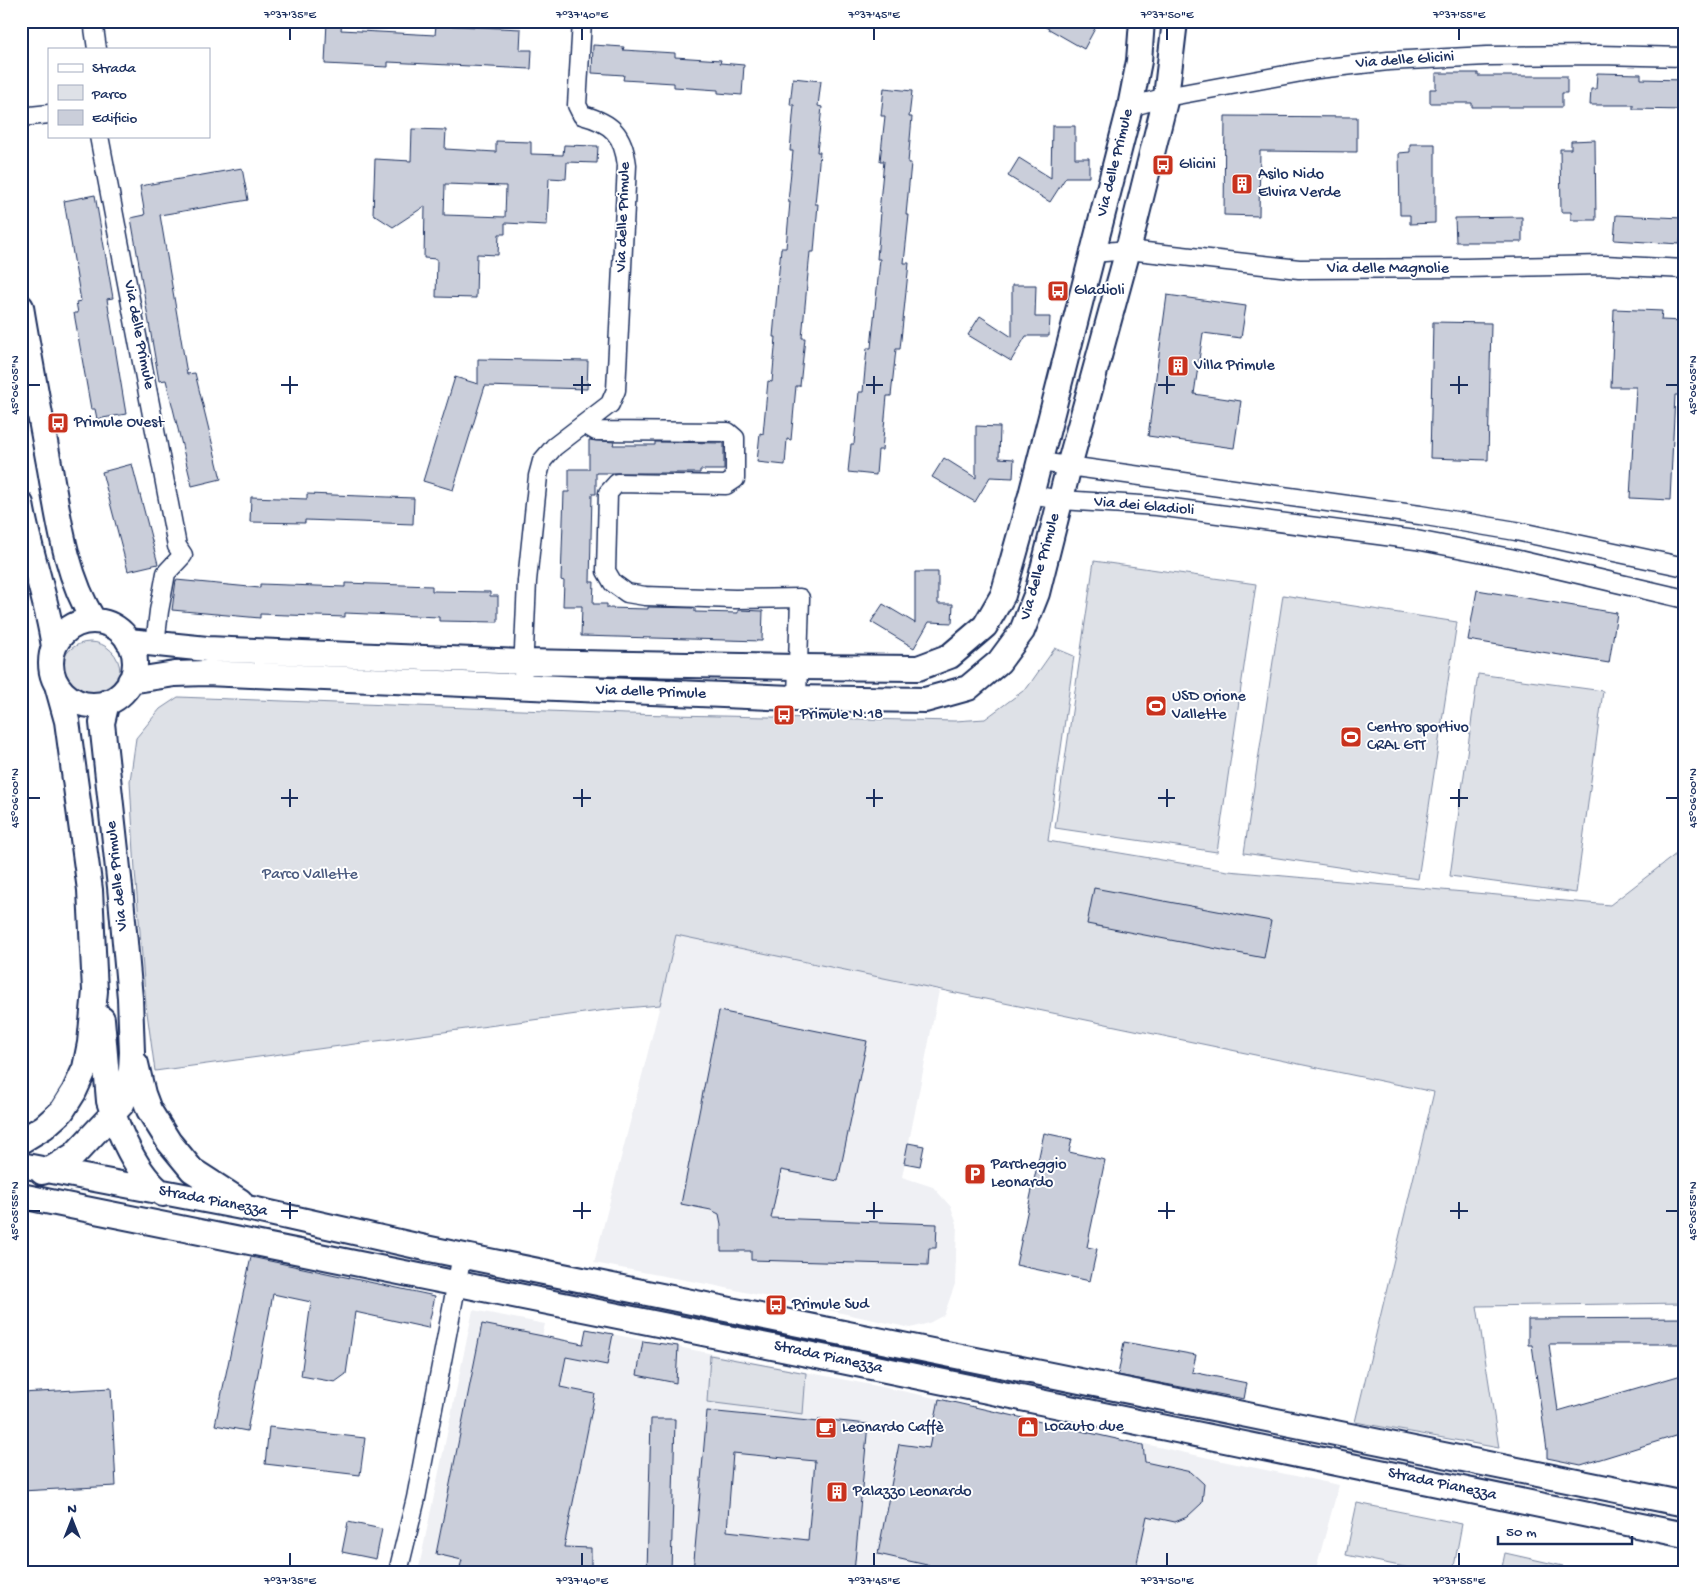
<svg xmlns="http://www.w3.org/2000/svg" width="1706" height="1593" font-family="'Gochi Hand',sans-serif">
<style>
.built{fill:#eff0f4}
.green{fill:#dee1e7;stroke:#7c88a2}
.building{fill:#caceda;stroke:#1b2f5e;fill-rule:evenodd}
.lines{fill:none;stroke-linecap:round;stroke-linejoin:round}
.street-casing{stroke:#1b2f5e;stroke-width:21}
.secondary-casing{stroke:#1b2f5e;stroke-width:28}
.street{stroke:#fff;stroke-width:18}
.secondary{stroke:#fff;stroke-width:24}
.ticks{fill:none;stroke:#1b2f5e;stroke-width:2}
.labels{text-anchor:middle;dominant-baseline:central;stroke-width:4;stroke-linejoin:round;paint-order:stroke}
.street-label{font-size:16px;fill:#1b2f5e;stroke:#fff}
.poi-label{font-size:16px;fill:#1b2f5e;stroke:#fff;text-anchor:start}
.park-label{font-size:16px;fill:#4c5c80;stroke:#fff}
.neatline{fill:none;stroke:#1b2f5e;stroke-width:2}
.ticks-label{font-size:12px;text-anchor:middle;fill:#1b2f5e}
</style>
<rect width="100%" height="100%" fill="#fff"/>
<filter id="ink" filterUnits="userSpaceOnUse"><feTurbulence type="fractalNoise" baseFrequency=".02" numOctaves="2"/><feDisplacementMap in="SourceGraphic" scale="10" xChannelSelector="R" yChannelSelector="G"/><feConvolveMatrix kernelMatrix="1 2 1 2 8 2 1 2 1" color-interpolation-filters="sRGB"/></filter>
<g filter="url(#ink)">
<path class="built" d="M 676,935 L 917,984 L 939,991 L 902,1177 L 933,1187 L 951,1207 L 957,1224 L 955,1284 L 944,1315 L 929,1323 L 911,1328 L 712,1285 L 594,1263 L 660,1005 Z
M 473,1310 L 545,1324 L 542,1336 L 583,1344 L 586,1329 L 907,1392 L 1227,1462 L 1339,1485 L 1315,1572 L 418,1572 Z"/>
<path class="green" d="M 1094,561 L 1256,584 L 1217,852 L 1055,828 Z
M 1283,595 L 1457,622 L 1418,879 L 1244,853 Z
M60 672a30 30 0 1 1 60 0a30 30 0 1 1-60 0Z
M 1055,648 L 1074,656 L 1048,841 L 1228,871 L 1610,905 L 1685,847 L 1685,1303 L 1477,1306 L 1499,1448 L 1355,1422 L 1434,1092 L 676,935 L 660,1005 L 614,1009 L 155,1071 L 146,1005 L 135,871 L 130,781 L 136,738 L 160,709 L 178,697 L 626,714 L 955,721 L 985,719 L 1027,688 Z
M 1478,674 L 1603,691 L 1576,893 L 1450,876 Z
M 710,1355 L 806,1373 L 803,1414 L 707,1402 Z
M 1357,1503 L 1462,1524 L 1453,1572 L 1429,1572 L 1346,1555 Z
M 1505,1553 L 1563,1566 L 1561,1572 L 1501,1572 Z"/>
<path class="building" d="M 327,21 L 342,21 L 341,30 L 435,35 L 436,25 L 521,29 L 520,50 L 532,50 L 531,69 L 388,62 L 388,67 L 325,64 Z
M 1035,21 L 1099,21 L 1084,49 Z
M 593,45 L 624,47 L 623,50 L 675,53 L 675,57 L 721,60 L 720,63 L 744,65 L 742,95 L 718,93 L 718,90 L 674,87 L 674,83 L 623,80 L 624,75 L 592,73 Z
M 1436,73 L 1478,73 L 1478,76 L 1567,76 L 1567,93 L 1562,93 L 1562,107 L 1472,107 L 1472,103 L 1430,103 L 1430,89 L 1436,89 Z
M 1597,73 L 1641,74 L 1641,79 L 1685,80 L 1685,110 L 1633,109 L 1633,105 L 1590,105 L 1591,89 L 1596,89 Z
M 793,78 L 821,81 L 818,106 L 822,107 L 817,152 L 820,152 L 815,204 L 818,204 L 814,252 L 810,252 L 802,338 L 805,338 L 800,386 L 796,386 L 791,440 L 787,439 L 785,465 L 757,462 L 760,433 L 763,434 L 768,381 L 772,382 L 776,337 L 773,337 L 781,248 L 786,248 L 790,202 L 788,202 L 793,151 L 790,151 L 794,105 L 790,105 Z
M 884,88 L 912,91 L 909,117 L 912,117 L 908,163 L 911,163 L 906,215 L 909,215 L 904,263 L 909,263 L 900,349 L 896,349 L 891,396 L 887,396 L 882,450 L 878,450 L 876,475 L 848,472 L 851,444 L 854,444 L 859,392 L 863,392 L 867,348 L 871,348 L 880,259 L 877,259 L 881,212 L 879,212 L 884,161 L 880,161 L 885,116 L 881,116 Z
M 1225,116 L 1357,117 L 1357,152 L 1260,151 L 1259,216 L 1224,215 Z
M 1052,126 L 1075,126 L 1075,158 L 1089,158 L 1089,177 L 1066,177 L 1050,202 L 1008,176 L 1019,158 L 1051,178 Z
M 412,129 L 446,130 L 445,149 L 496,152 L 496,141 L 531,142 L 531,154 L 563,155 L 564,145 L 598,146 L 597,163 L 567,162 L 566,179 L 549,178 L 547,225 L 505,223 L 505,234 L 499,234 L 498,255 L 477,254 L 476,298 L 436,297 L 437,259 L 424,258 L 425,206 L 393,227 L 373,214 L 375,159 L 411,161 ZM 445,184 L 506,186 L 505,217 L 444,215 Z
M 1595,140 L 1596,220 L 1571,220 L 1571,212 L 1561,212 L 1560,149 L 1571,149 L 1571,141 Z
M 1410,144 L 1435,144 L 1435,223 L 1410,224 L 1410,215 L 1400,215 L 1399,153 L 1410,152 Z
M 242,168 L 248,200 L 160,215 L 187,374 L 195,373 L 221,479 L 192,486 L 166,380 L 159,381 L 131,218 L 145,215 L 140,186 Z
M 95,195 L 113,298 L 107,299 L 126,414 L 97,419 L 95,409 L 91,409 L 74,313 L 78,313 L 76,302 L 81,301 L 64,201 Z
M 1616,215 L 1682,218 L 1680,244 L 1614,240 Z
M 1522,217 L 1522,242 L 1456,242 L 1455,218 Z
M 1012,285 L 1036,285 L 1035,317 L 1050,317 L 1049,336 L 1026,336 L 1011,361 L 968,335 L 980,316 L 1012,337 Z
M 1167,295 L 1246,306 L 1241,338 L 1203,333 L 1194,394 L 1241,401 L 1234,448 L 1148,436 Z
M 1614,309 L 1662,311 L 1661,320 L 1684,321 L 1683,361 L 1685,362 L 1685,395 L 1675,395 L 1670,500 L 1630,498 L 1636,387 L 1611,387 Z
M 1433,322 L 1491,323 L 1488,460 L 1430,458 Z
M 478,359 L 588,361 L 587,389 L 485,386 L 453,490 L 423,481 L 455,377 L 478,384 Z
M 976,426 L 1000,427 L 999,458 L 1014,459 L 1013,478 L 990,477 L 975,502 L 932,477 L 944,458 L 976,478 Z
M 589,440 L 614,442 L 613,445 L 655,445 L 655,442 L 724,443 L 724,470 L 700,470 L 700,473 L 596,473 L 596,494 L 592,494 L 590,582 L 594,582 L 593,604 L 607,604 L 607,608 L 648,609 L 648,607 L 695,608 L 695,612 L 738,613 L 738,610 L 763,611 L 762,641 L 581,636 L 582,606 L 563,606 L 564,581 L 561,580 L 564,492 L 569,492 L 569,469 L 589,469 Z
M 132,464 L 158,564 L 128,571 L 102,472 Z
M 307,494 L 414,498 L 413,524 L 305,520 L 305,523 L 250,522 L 251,497 L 307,499 Z
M 915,572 L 938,572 L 938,604 L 953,604 L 952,623 L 929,622 L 914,648 L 871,622 L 883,604 L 915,623 Z
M 176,580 L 260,588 L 260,584 L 345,587 L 345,583 L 432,586 L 432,591 L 490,592 L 490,596 L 498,596 L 498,622 L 439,621 L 439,617 L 345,613 L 345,617 L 260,614 L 260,618 L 172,610 Z
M 1477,590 L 1617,613 L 1609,663 L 1468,640 Z
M 1094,888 L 1271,921 L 1264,958 L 1087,924 Z
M 719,1011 L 867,1041 L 838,1181 L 781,1170 L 771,1218 L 937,1224 L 936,1248 L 929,1248 L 928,1265 L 751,1260 L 751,1251 L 721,1251 L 721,1224 L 719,1214 L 711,1210 L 681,1204 Z
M 1044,1133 L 1072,1139 L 1069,1152 L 1105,1160 L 1087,1247 L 1097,1249 L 1090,1281 L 1016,1265 Z
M 908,1143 L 924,1146 L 920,1166 L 904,1163 Z
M 251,1257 L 435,1296 L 428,1328 L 355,1312 L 346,1374 L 335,1382 L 301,1376 L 311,1302 L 273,1294 L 247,1431 L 215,1425 Z
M 1685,1318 L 1685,1344 L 1549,1344 L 1558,1411 L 1685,1374 L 1685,1433 L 1581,1465 L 1547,1458 L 1547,1450 L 1532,1345 L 1528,1345 L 1528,1319 Z
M 482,1324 L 583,1344 L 586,1329 L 613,1334 L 607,1365 L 566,1357 L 560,1387 L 595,1394 L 564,1547 L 591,1548 L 591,1570 L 524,1568 L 523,1572 L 482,1572 L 460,1567 L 462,1560 L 436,1554 Z
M 643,1341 L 678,1346 L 676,1383 L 637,1375 Z
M 1124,1342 L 1196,1355 L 1192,1372 L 1247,1383 L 1244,1399 L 1118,1375 Z
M 111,1388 L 116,1486 L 21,1491 L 21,1393 Z
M 939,1399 L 1143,1445 L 1145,1462 L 1191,1472 L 1204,1484 L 1202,1503 L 1187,1517 L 1175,1522 L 1147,1516 L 1135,1572 L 958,1572 L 878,1554 L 899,1444 L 929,1448 Z
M 707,1411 L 819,1422 L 819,1419 L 868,1424 L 854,1572 L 693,1572 ZM 733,1453 L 815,1461 L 808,1540 L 727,1531 Z
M 651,1419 L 675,1419 L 671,1572 L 647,1572 Z
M 269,1427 L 365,1438 L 360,1475 L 265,1464 Z
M 348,1522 L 382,1529 L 376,1559 L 342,1552 Z"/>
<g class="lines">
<g class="street-casing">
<path id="street" d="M 93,21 L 97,49
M 1130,107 L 1166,97 L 1318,69 L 1388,61 L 1487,56 L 1599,55 L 1685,57
M 21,117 L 49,114
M 99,136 L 177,546 L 183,555 L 166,573 L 159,611 L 155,644
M 1093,253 L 1128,250 L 1299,269 L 1464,268 L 1604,265 L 1685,269
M 584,424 L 596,431 L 728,432 L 735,438 L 735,479 L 726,485 L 617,483 L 608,493 L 606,571 L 613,583 L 627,593 L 645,596 L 735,599 L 800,598 L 797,698
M 1040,462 L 1420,515 L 1516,531 L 1685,567
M 1031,495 L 1061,500 L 1157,506 L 1416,540 L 1510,558 L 1685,599
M 523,672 L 527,581 L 538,476 L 542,461 L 554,447 L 610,404 L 616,390 L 627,165 C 623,134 612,123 582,115 L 577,105 L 582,21
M 398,1572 L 416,1498 L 462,1255"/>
</g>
<g class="secondary-casing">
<path id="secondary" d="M 21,307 C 30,361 40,415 50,469 C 59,521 66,576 94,621
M 21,504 C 29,552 47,598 54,647
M51 663a42 42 0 1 1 84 0a42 42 0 1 1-84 0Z
M 128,641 L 207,649 L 523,662 L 797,667 L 918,668 L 950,656 L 985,626 L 1003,595 L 1031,495 L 1130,107 L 1139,61 L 1142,21
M 130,681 L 175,674 L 206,673 L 792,698 L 925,700 L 968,688 L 999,662 L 1022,631 L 1037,593 L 1069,466 L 1128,250 L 1166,97 L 1175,21
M 102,1019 L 109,1101 C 118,1131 137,1175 163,1194
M 136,1064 L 143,1094 L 149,1110 L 169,1142 L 192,1170 L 240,1201
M 21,1141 L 44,1127 L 62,1111 L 74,1092 L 85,1068 L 90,1043 L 95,991 L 90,890 L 67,721 L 57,685
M 21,1165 L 252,1209 L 430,1249 L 1685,1504
M 42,1172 L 49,1170 L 74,1155 L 122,1104 L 128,1088 L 131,1070 L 132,1052 L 130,998 L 120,887 L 102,723 L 107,702
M 21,1196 L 842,1361 L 1685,1535"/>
</g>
<use href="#street" class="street"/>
<use href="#secondary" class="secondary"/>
</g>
</g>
<path class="ticks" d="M 290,28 L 290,40M 582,28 L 582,40M 874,28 L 874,40M 1167,28 L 1167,40M 1459,28 L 1459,40M 290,376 L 290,394M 582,376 L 582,394M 874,376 L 874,394M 1167,376 L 1167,394M 1459,376 L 1459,394M 28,385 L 40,385M 281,385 L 298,385M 573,385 L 591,385M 866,385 L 883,385M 1158,385 L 1175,385M 1450,385 L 1468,385M 1666,385 L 1678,385M 290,789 L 290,807M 582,789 L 582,807M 874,789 L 874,807M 1167,789 L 1167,807M 1459,789 L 1459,807M 28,798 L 40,798M 281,798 L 298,798M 573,798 L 591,798M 866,798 L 883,798M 1158,798 L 1175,798M 1450,798 L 1468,798M 1666,798 L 1678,798M 290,1202 L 290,1219M 582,1202 L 582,1219M 874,1202 L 874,1219M 1167,1202 L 1167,1219M 1459,1202 L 1459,1219M 28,1211 L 40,1211M 281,1211 L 298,1211M 573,1211 L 591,1211M 866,1211 L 883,1211M 1158,1211 L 1175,1211M 1450,1211 L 1468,1211M 1666,1211 L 1678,1211M 290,1553 L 290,1566M 582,1553 L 582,1566M 874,1553 L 874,1566M 1167,1553 L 1167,1566M 1459,1553 L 1459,1566"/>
<defs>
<g id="bus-square" transform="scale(1.125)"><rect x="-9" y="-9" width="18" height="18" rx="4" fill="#c8321e" stroke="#fff"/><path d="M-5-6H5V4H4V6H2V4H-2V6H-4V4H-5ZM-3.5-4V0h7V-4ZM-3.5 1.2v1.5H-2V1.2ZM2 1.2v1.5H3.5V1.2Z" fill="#fff"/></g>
<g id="building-square" transform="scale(1.125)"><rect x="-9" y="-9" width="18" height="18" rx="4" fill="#c8321e" stroke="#fff"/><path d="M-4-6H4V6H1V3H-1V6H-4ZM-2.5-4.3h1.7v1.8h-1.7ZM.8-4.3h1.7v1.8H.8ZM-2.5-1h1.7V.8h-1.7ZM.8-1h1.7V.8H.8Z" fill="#fff"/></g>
<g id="stadium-square" transform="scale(1.125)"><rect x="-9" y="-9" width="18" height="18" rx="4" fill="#c8321e" stroke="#fff"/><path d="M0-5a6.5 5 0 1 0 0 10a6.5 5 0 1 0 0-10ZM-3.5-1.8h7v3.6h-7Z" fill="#fff"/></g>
<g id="parking-square" transform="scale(1.125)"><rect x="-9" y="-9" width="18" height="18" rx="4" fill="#c8321e" stroke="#fff"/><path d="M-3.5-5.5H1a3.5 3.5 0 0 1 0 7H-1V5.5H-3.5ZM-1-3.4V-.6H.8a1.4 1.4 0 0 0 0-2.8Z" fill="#fff"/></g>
<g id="shop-square" transform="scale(1.125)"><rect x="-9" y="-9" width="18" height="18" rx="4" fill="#c8321e" stroke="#fff"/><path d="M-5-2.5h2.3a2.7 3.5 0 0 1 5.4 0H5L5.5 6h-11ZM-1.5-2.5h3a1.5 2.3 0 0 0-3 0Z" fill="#fff"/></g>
<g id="cafe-square" transform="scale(1.125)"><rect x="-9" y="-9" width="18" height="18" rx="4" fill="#c8321e" stroke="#fff"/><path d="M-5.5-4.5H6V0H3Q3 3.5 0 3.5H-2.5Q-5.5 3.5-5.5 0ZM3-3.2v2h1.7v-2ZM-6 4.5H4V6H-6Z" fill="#fff"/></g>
</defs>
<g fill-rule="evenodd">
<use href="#bus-square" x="1163" y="165"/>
<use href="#building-square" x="1242" y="184"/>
<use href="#bus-square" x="1058" y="291"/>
<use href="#building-square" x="1178" y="366"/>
<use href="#bus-square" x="58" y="423"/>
<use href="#stadium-square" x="1156" y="706"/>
<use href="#bus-square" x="784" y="715"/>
<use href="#stadium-square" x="1351" y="737"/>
<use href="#parking-square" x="975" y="1174"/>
<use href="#bus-square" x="776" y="1305"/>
<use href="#shop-square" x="1028" y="1427"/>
<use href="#cafe-square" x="826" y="1428"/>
<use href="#building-square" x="837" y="1492"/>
</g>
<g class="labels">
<g class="street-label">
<text transform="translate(1405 61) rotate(-4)">Via delle Glicini</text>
<text transform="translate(1116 163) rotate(-76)">Via delle Primule</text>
<text transform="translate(624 217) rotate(-88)">Via delle Primule</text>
<text x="1388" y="269">Via delle Magnolie</text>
<text transform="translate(138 335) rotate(79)">Via delle Primule</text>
<text transform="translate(1144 507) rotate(5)">Via dei Gladioli</text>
<text transform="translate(1041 567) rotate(-74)">Via delle Primule</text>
<text transform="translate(651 693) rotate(2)">Via delle Primule</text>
<text transform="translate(118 876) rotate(-96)">Via delle Primule</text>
<text transform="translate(213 1202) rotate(11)">Strada Pianezza</text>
<text transform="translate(828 1358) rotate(12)">Strada Pianezza</text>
<text transform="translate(1442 1485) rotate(12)">Strada Pianezza</text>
</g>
<g class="poi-label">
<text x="1179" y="165">Glicini</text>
<text x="1258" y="175">Asilo Nido<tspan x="1258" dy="18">Elvira Verde</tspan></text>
<text x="1074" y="291">Gladioli</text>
<text x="1194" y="366">Villa Primule</text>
<text x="74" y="423">Primule Ovest</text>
<text x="1172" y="697">USD Orione<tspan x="1172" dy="18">Vallette</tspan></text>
<text x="800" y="715">Primule N.18</text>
<text x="1367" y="728">Centro sportivo<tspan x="1367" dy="18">CRAL GTT</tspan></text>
<text x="991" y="1165">Parcheggio<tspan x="991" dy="18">Leonardo</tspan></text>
<text x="792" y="1305">Primule Sud</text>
<text x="1044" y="1427">Locauto due</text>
<text x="842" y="1428">Leonardo Caffè</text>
<text x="853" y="1492">Palazzo Leonardo</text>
</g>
<g class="park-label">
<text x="310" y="875">Parco Vallette</text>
</g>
</g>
<rect width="1706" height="1593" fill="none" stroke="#fff" stroke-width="55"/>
<rect x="48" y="48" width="162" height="90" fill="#ffffff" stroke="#a4acbf"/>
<rect x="58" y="64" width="25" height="8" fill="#ffffff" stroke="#a4acbf"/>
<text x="92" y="72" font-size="15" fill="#1b2f5e">Strada</text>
<rect x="58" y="85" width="25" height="15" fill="#dee1e7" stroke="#a4acbf"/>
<text x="92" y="98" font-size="15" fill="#1b2f5e">Parco</text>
<rect x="58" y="110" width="25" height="15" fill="#caceda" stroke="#a4acbf"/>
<text x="92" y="122" font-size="15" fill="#1b2f5e">Edificio</text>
<g transform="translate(72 1520)" stroke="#ffffff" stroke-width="4" paint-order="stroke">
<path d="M0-4L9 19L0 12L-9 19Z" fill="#1b2f5e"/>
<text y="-8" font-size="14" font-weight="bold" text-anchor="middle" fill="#1b2f5e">N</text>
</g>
<path d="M1498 1536v8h134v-8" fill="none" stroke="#1b2f5e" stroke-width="2.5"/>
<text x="1506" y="1536" font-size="15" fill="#1b2f5e" stroke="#ffffff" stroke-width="4" paint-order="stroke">50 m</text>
<rect x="28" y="28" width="1650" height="1538" class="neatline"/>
<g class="ticks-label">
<text x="290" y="18">7°37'35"E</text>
<text x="582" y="18">7°37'40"E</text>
<text x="874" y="18">7°37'45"E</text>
<text x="1167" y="18">7°37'50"E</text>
<text x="1459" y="18">7°37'55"E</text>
<text transform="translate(14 385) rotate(-90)" y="4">45°06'05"N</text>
<text transform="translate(1692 385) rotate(-90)" y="4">45°06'05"N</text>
<text transform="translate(14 798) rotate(-90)" y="4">45°06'00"N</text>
<text transform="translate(1692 798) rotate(-90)" y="4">45°06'00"N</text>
<text transform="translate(14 1211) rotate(-90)" y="4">45°05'55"N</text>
<text transform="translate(1692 1211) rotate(-90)" y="4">45°05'55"N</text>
<text x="290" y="1584">7°37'35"E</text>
<text x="582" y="1584">7°37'40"E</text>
<text x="874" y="1584">7°37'45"E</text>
<text x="1167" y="1584">7°37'50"E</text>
<text x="1459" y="1584">7°37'55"E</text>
</g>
</svg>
